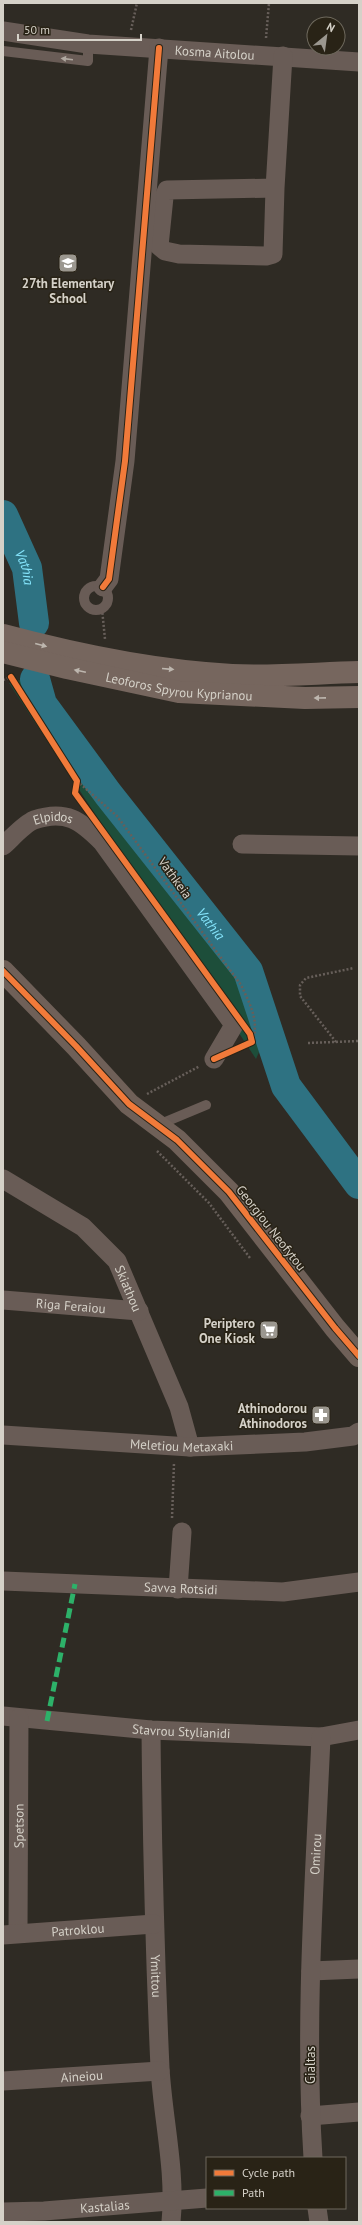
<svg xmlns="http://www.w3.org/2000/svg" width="362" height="2225" font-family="'PT Sans',sans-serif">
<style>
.green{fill:#1d4e3a}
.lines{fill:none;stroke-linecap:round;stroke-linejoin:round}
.river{stroke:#2e7282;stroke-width:30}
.path{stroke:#675f5a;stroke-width:2.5;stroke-dasharray:2 2;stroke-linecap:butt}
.lane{stroke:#695c56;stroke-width:10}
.street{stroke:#695c56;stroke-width:19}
.secondary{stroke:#6f6058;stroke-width:22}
.primary{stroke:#76665e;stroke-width:22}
.quiet{stroke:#2db169;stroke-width:5;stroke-dasharray:10 5;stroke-linecap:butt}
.cycleway-casing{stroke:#292316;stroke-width:8}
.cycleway{stroke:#f17a3a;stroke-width:6}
.oneway{fill:#afa8a0}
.oneway2{fill:#bdb6ae}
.labels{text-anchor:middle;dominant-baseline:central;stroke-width:3;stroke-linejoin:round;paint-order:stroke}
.street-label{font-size:13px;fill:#d5d1c8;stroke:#292316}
.poi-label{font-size:13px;font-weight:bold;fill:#d5d1c8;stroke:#292316;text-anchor:end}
.water-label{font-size:14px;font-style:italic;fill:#84e3fa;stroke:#292316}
</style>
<rect width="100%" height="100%" fill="#2f2b24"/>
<path class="green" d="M 24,679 L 240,973 L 264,1041 L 256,1059 L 9,683 Z"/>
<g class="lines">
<g class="river">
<path id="s1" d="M 3,515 L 27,568 L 34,623"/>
<path id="s2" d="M 35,679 L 42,704 L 108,794 L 248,971 L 286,1086 L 359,1184"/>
</g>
<path class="path" d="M 131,30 L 137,3
M 266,38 L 269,3
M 102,609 L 105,639
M 3,680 L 11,677
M 77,781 L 117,816 L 241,985 C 250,1004 260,1022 252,1042
M 336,1042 L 300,996 L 300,985 L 306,978 L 354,968
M 308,1043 L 359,1041
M 147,1094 L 200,1066
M 157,1151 L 209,1203 L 250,1258
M 172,1518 L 174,1463"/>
<path class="lane" d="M 3,51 L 88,61 L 88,44
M84 598a12 12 0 1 1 24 0a12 12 0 1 1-24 0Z
M 158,1125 L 206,1105"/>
<g class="street">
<path id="s3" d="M 3,31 L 88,44 L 359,62"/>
<path d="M 275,188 L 167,190 L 164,197 L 159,246 L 165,251 L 179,254 L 266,256 L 273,254 L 275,188 L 283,56"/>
<path d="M 103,587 L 109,579 L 125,461 L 159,48"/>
<path d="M 242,844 L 359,846"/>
<path id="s4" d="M 3,846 C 12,838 24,824 34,820 C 66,809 81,821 102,842 L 234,1025 L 214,1059"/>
<path id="s5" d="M 3,1179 L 83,1227 L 117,1261 L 179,1407 L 190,1447"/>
<path id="s6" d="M 3,1300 L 139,1311"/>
<path id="s7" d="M 3,1435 L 190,1447 L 305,1442 L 353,1436 L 359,1432"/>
<path id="s8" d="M 3,1581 L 283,1592 L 359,1582"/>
<path d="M 178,1589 L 182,1532"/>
<path id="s9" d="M 3,1716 L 151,1730 L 321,1737 L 359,1730"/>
<path id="s10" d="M 151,1730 C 152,1843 155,1956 160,2068 C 163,2120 176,2171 171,2222"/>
<path id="s11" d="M 18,1933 L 19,1718"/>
<path id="s12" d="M 3,1935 L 154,1924"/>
<path d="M 311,1971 L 359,1969"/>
<path id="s13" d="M 3,2081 L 160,2071"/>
<path d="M 310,2116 L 359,2112"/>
<path id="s14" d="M 313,2158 C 304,2018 315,1877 321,1737"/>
<path d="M 317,2208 L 319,2222"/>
<path id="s15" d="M 3,2212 L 44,2211 L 207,2198"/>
</g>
<path class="secondary" d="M 3,971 L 76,1046 L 129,1104 L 177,1140 L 229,1192 L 335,1328 L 359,1356"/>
<g class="primary">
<path d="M 3,635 C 78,655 154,671 232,675 C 274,677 317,673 359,672"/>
<path id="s16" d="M 3,652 L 67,668 L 179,692 L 305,698 L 359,697"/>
</g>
<path class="quiet" d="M 47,1721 L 75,1584"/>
<g class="cycleway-casing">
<path id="cycleway" d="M 103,587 L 109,579 L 125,461 L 159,48
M 11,677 L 77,781 L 75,793 L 250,1034 L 252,1042 L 214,1059
M 3,971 L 76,1046 L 129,1104 L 177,1140 L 229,1192 L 335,1328 L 359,1356"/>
</g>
<use href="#cycleway" class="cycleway"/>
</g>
<defs><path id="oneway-solid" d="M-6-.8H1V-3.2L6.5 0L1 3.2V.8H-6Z"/></defs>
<use class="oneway" href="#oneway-solid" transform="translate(67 59) rotate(-173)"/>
<g class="oneway2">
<use href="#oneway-solid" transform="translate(41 645) rotate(15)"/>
<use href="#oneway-solid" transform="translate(168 669) rotate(5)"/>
<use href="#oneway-solid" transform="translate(80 671) rotate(-168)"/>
<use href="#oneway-solid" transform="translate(320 698) rotate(179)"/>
</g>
<defs>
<g id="school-square" transform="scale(1)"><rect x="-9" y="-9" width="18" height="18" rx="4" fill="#9b978f" stroke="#292316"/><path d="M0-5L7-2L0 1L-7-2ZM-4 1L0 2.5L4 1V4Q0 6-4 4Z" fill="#fff"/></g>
<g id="supermarket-square" transform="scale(1)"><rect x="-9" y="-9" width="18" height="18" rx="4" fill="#9b978f" stroke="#292316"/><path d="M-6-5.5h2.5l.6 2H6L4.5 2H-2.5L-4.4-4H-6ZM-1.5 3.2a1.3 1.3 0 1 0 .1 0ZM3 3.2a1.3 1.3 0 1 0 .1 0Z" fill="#fff"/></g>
<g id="pharmacy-square" transform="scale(1)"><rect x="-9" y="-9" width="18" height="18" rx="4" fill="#9b978f" stroke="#292316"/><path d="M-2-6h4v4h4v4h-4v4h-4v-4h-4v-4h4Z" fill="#fff"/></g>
</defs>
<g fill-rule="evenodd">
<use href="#school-square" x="68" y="263"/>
<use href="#supermarket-square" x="269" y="1330"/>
<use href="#pharmacy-square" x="321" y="1415"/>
</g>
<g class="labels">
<g class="street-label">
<text stroke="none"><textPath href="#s3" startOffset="213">Kosma Aitolou</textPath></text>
<text stroke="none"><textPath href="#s16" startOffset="180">Leoforos Spyrou Kyprianou</textPath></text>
<text stroke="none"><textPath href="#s4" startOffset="60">Elpidos</textPath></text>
<text transform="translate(175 878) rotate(54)">Vathkeia</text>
<text transform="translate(271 1228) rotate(52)">Georgiou Neofytou</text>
<text stroke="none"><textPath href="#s5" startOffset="171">Skiathou</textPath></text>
<text stroke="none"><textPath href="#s6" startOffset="68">Riga Feraiou</textPath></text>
<text stroke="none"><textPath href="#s7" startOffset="179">Meletiou Metaxaki</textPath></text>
<text stroke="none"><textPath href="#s8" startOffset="178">Savva Rotsidi</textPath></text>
<text stroke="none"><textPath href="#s9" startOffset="179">Stavrou Stylianidi</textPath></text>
<text stroke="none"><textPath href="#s11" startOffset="107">Spetson</textPath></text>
<text stroke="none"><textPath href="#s14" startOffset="304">Omirou</textPath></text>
<text stroke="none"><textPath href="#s12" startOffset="75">Patroklou</textPath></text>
<text stroke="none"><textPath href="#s10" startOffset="246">Ymittou</textPath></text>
<text transform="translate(310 2065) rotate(-90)">Gialtas</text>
<text stroke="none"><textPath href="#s13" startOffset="79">Aineiou</textPath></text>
<text stroke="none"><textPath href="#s15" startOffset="102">Kastalias</textPath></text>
</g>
<g class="poi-label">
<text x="68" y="283" text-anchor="middle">27th Elementary<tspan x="68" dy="15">School</tspan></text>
<text x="255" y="1323">Periptero<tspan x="255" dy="15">One Kiosk</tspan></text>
<text x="307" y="1408">Athinodorou<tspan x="307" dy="15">Athinodoros</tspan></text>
</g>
<g class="water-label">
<text stroke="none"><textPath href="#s1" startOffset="57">Vathia</textPath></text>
<text stroke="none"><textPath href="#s2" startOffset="303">Vathia</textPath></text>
</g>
</g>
<rect width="362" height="2225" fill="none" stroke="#d5d1c8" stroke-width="8"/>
<rect x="206" y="2157" width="140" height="52" fill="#292316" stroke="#6e695d"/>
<rect x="214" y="2170" width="20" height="6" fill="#f17a3a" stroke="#6e695d"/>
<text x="242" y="2177" font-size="12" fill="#d5d1c8">Cycle path</text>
<rect x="214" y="2190" width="20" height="6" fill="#2db169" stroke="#6e695d"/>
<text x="242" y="2197" font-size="12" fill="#d5d1c8">Path</text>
<g transform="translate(326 36) rotate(29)"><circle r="19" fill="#292316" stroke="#6e695d"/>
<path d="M0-3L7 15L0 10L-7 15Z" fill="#9b978f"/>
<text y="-6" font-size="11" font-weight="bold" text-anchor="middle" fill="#d5d1c8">N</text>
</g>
<path d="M18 34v6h123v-6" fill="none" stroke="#d5d1c8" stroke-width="2"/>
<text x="24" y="34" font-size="12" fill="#d5d1c8" stroke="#292316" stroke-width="3" paint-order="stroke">50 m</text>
</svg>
